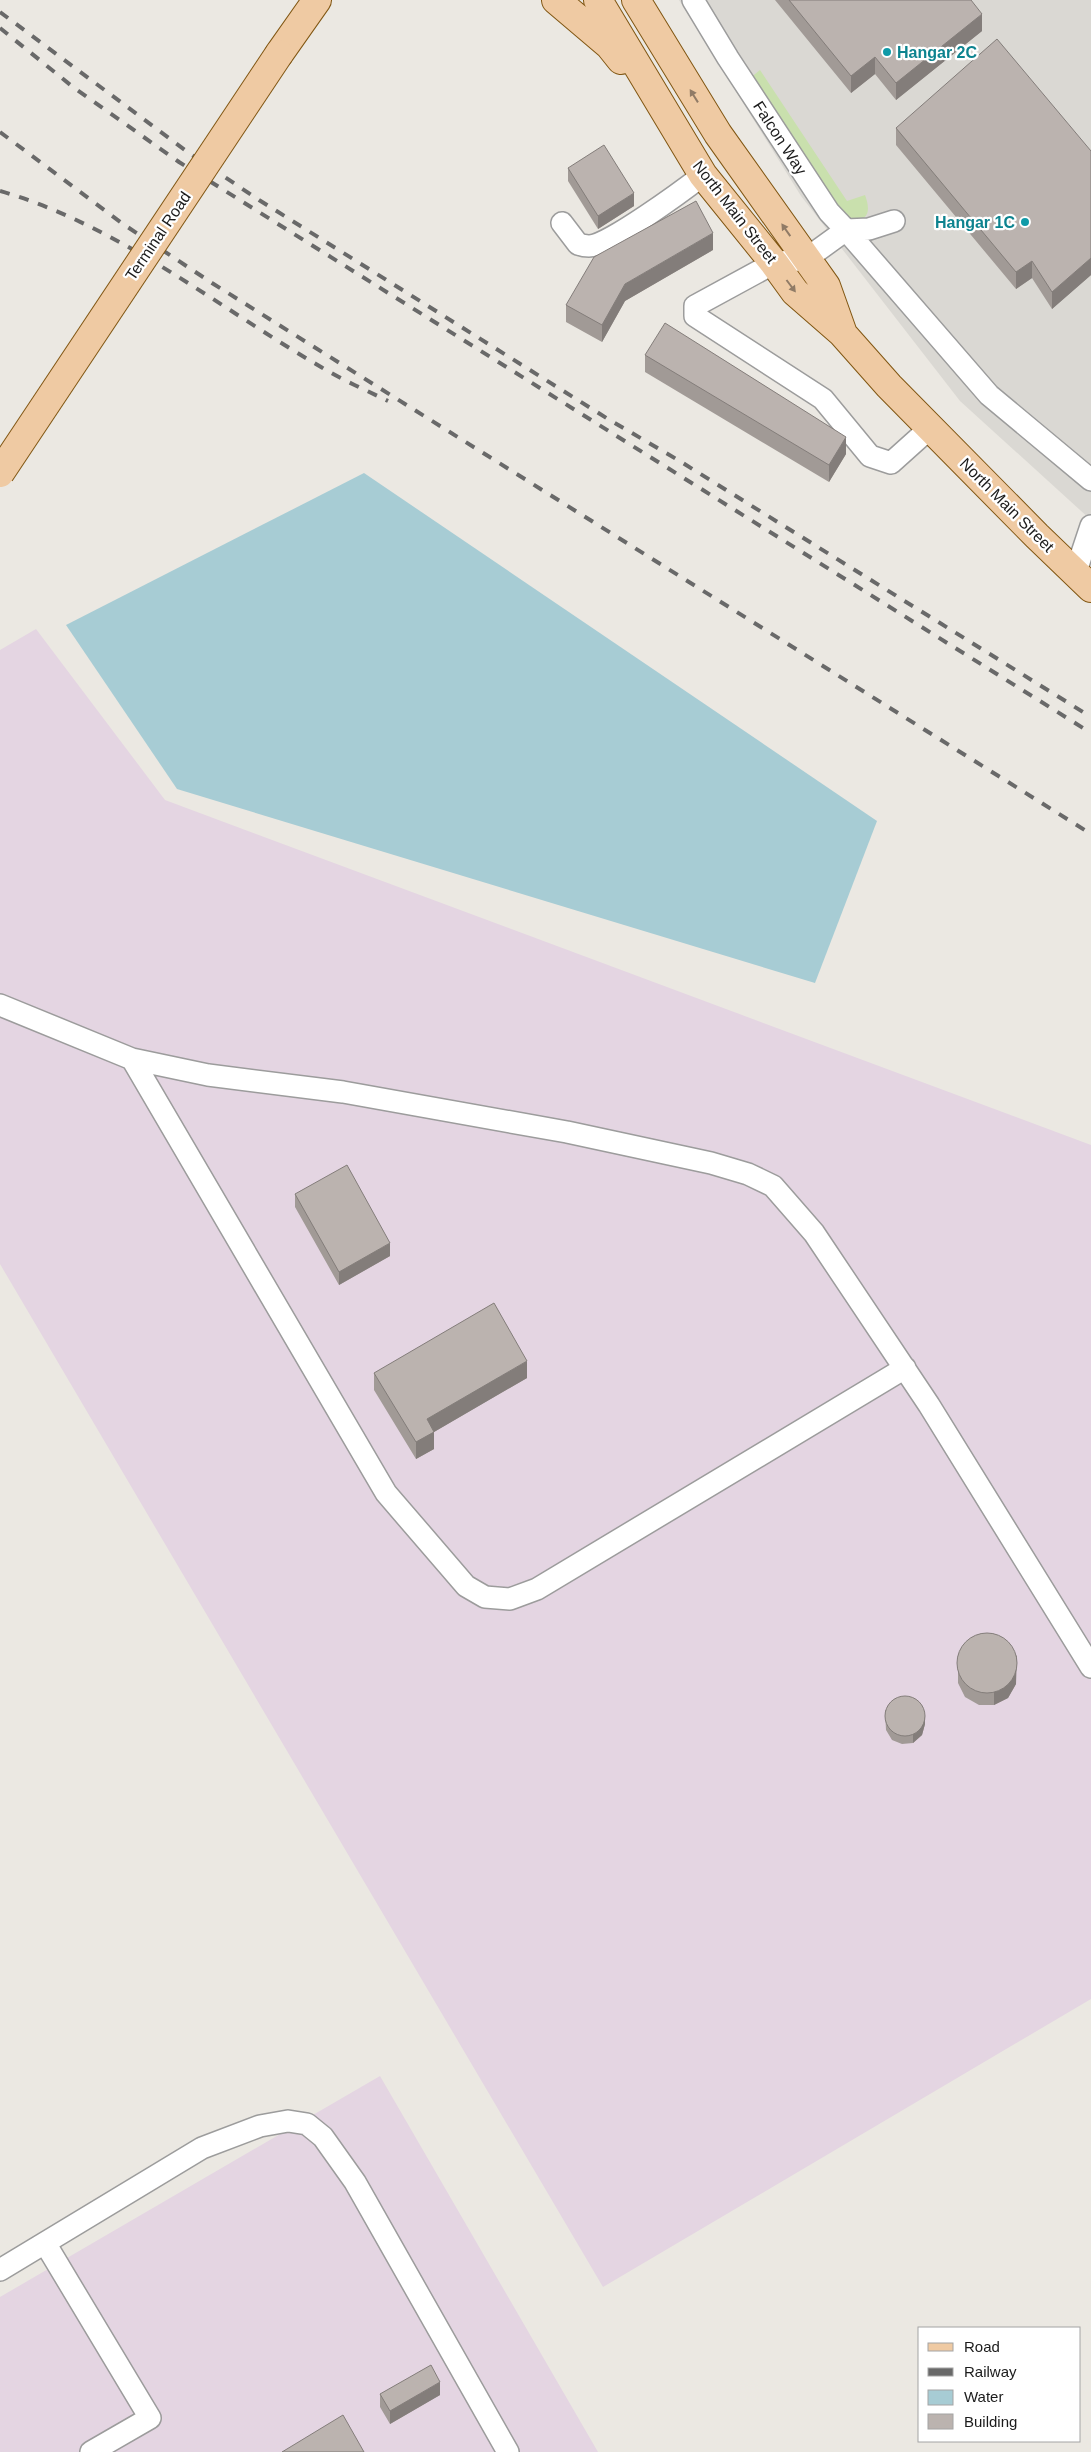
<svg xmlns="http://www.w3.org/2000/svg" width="1091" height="2452" font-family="Arial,sans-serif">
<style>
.industrial{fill:#e4d5e2}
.airport{fill:#dad8d3}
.grass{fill:#c9e0ad}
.water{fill:#a7ccd4}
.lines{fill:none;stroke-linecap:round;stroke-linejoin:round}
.minor-casing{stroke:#9c9c9c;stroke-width:24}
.major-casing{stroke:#805612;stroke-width:30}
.minor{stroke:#fff;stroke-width:21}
.major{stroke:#efcaa3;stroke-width:28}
.rail{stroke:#696969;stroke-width:4;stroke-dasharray:10 10;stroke-linecap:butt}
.major-bridge-casing{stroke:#805612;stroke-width:30;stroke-linecap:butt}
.major-bridge{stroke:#efcaa3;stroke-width:28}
.wall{fill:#a19a96}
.shaded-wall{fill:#837d7a}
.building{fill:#bbb3af;stroke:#837d7a}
.oneway{fill:#907b66}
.culture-dot{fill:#0f9aa8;stroke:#fff;stroke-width:2}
.labels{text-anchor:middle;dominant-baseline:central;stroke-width:4.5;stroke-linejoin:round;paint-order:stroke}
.culture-label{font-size:16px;font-weight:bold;fill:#0d838f;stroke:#fff;text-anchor:start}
.street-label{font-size:16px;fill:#1b1b1b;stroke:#fff}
</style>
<rect width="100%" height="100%" fill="#ebe8e2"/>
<path class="industrial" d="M 36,629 L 165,800 L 1091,1145 L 1091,1999 L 603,2287 L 0,1264 L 0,650 Z
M 380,2076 L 598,2452 L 0,2452 L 0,2297 Z"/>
<path class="airport" d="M 679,0 L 1091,0 L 1091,520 L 960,401 L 801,196 Z"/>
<path class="grass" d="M 760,70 L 847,201 L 865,195 C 872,214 867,223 845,220 L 749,79 Z"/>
<path class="water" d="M 364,473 L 877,821 L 815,983 L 177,789 L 66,625 Z"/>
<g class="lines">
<g class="minor-casing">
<path id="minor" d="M 693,0 L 728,58 L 829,212 L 846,230 L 869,229 L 894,221
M 562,223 L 578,244 C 581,245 586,246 589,246 C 608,246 685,189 703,175
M 930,428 L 891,463 L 870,456 L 823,399 L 695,316 L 695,306 L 774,263 L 806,259 L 846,230 L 989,395 L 1091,480
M 1075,574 L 1091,526
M 0,1005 L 132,1059 L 208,1075 L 343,1092 L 567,1132 L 711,1163 L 748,1174 L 773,1186 L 814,1233 L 929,1405 L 1091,1667
M 132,1059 L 386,1493 L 466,1586 L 485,1597 L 510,1599 L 537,1589 L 905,1368
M 45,2243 L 150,2418 L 91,2452
M 0,2270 L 202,2148 L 260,2126 L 288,2121 L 307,2124 L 323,2137 L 355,2182 L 508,2452"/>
</g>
<g class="major-casing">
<path id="major" d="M 556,0 L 609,45 L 621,60
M 598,0 L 703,175 L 774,263 L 795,292 L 842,333 L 889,386 L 1037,536 L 1091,588
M 636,0 L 718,134 L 826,286 L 842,331
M 279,54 L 317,0"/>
</g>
<use href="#minor" class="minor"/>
<use href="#major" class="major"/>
<path class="rail" d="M 0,12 L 189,153 L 259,200 L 608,419 L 678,460 L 1091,717
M 0,28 L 73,87 L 179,162 L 1091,733
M 0,132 L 123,224 L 212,283 L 1091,834
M 0,191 C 118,225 216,306 321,367 C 342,380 366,390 388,401"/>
<g class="major-bridge-casing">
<path id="major-bridge" d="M 0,473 L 279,54"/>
</g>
<use href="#major-bridge" class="major-bridge"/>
</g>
<path class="wall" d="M 775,0 L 971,0 L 982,31 L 896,100 L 875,74 L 851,93 Z
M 896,128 L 1091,151 L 1091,275 L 1052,309 L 1032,278 L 1016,289 L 896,145 Z
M 568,168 L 634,206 L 598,229 L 568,181 Z
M 713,250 L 625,301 L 602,342 L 566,322 L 566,305 Z
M 645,355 L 846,454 L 829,482 L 645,372 Z
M 295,1194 L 390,1256 L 339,1285 L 295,1207 Z
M 374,1373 L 527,1378 L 434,1432 L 434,1449 L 416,1459 L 374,1390 Z
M 958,1654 L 1016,1684 L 1008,1698 L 994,1705 L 979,1705 L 965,1697 L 958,1683 Z
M 885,1710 L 925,1724 L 922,1735 L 913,1743 L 902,1744 L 892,1740 L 886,1730 Z
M 380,2394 L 440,2395 L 390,2424 L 380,2407 Z"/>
<path class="shaded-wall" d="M 982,14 L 982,31 L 896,100 L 896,83 Z
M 875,57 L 875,74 L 851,93 L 851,76 Z
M 634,193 L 634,206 L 598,229 L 598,216 Z
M 713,233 L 713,250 L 625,301 L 602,342 L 602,325 L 625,284 Z
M 1091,258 L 1091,275 L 1052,309 L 1052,292 Z
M 1032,261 L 1032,278 L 1016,289 L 1016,272 Z
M 846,437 L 846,454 L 829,482 L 829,465 Z
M 390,1243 L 390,1256 L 339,1285 L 339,1272 Z
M 527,1361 L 527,1378 L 434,1432 L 434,1449 L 416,1459 L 416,1442 L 427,1419 Z
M 1017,1655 L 1016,1684 L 1008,1698 L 994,1705 L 994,1692 Z
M 925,1715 L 925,1724 L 922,1735 L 913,1743 L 913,1734 Z
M 440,2382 L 440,2395 L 390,2424 L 390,2411 Z"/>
<path class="building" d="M 789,0 L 971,0 L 982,14 L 896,83 L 875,57 L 851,76 Z
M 997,39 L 1091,151 L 1091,258 L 1052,292 L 1032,261 L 1016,272 L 896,128 Z
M 604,145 L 634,193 L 598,216 L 568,168 Z
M 696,201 L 713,233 L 625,284 L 602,325 L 566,305 L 594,257 Z
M 665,323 L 846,437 L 829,465 L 645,355 Z
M 347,1165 L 390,1243 L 339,1272 L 295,1194 Z
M 494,1303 L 527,1361 L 427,1419 L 434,1432 L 416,1442 L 374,1373 Z
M957 1663a30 30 0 1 1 60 0a30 30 0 1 1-60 0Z
M885 1716a20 20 0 1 1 40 0a20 20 0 1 1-40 0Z
M 431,2365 L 440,2382 L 390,2411 L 380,2394 Z
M 343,2415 L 364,2452 L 282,2452 Z"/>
<defs><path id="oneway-solid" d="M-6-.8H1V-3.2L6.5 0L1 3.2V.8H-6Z" transform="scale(1.25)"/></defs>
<g class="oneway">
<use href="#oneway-solid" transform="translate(694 96) rotate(-122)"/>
<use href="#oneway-solid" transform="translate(786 230) rotate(-125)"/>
<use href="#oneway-solid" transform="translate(791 286) rotate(53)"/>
</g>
<g class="culture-dot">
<circle cx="887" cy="52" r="5"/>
<circle cx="1025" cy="222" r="5"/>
</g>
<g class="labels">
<g class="culture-label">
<text x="897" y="52">Hangar 2C</text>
<text x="1015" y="222" text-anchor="end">Hangar 1C</text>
</g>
<g class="street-label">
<text transform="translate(780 138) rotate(57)">Falcon Way</text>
<text transform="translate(735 212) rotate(52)">North Main Street</text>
<text transform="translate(158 236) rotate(-56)">Terminal Road</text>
<text transform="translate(1007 505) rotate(45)">North Main Street</text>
</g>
</g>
<rect x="918" y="2327" width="162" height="115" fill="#ffffff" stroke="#a4a4a4"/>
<rect x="928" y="2343" width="25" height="8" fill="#efcaa3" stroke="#a4a4a4"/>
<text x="964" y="2352" font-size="15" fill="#1b1b1b">Road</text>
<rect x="928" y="2368" width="25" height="8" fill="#696969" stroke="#a4a4a4"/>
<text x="964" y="2377" font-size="15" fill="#1b1b1b">Railway</text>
<rect x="928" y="2390" width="25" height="15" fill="#a7ccd4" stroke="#a4a4a4"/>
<text x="964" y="2402" font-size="15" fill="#1b1b1b">Water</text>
<rect x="928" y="2414" width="25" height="15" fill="#bbb3af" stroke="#a4a4a4"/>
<text x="964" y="2427" font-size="15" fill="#1b1b1b">Building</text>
</svg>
